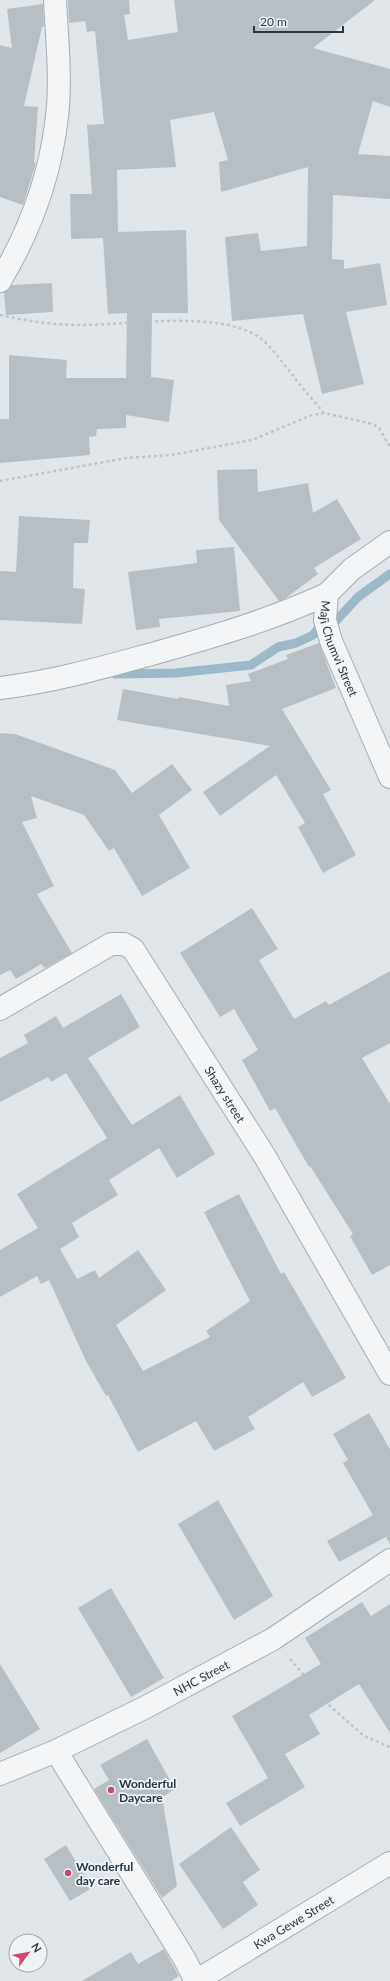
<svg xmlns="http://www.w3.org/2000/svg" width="390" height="1981" font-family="Lato,sans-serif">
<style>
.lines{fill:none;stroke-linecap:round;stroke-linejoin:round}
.stream{stroke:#9cb9c8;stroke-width:9}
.building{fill:#b7bfc5}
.minor-casing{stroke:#a5adb3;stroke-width:24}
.path{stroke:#bec3c7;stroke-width:2.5;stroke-dasharray:3 3;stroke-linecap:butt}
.minor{stroke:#f3f5f7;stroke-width:22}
.poi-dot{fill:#ca4872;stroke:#eff3f6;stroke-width:1.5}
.labels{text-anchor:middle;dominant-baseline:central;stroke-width:3.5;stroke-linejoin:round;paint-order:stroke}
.street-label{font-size:12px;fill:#29353f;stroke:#eff3f6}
.poi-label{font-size:12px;font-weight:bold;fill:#29353f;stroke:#eff3f6;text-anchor:start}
</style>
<rect width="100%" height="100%" fill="#e0e5e9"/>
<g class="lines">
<path class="stream" d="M 115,674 L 176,673 L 251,665 L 278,647 L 296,643 L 313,635 L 325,620 L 335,622 L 358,597 L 390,574"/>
</g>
<path class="building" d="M 68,0 L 129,0 L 130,14 L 124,15 L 128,40 L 178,32 L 174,0 L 375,0 L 313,48 L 390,69 L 390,107 L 373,101 L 358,154 L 390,156 L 390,199 L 333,195 L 332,259 L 344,260 L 344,269 L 380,263 L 387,305 L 346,312 L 364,384 L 322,394 L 303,314 L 232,321 L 225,237 L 258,233 L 261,251 L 307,246 L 308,167 L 221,192 L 219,162 L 228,160 L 214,112 L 170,120 L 176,167 L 117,170 L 118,232 L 186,230 L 188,313 L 152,313 L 151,377 L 174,380 L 169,422 L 126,415 L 126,428 L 97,429 L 96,436 L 89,437 L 90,455 L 0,463 L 0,419 L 9,419 L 9,355 L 67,360 L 66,378 L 126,378 L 127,313 L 108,314 L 103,238 L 71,239 L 70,194 L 92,194 L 87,125 L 104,124 L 95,31 L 87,32 L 85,21 L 69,23 Z
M 43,4 L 44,27 L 42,27 L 24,106 L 38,107 L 34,163 L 36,163 L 23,205 L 0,197 L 0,45 L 12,48 L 7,9 Z
M 52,283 L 53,312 L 6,315 L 4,292 L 12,285 Z
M 257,469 L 258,492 L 308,483 L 313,513 L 337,499 L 361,539 L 314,568 L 318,574 L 286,598 L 279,601 L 219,520 L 217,470 Z
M 19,516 L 90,520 L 88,543 L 74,543 L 73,588 L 85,589 L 82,624 L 0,620 L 0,571 L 16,572 Z
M 234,547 L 240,611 L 159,619 L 160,627 L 136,630 L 128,572 L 197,563 L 196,550 Z
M 319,643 L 336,688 L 282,709 L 331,790 L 323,794 L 356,855 L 323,873 L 298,827 L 305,823 L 276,775 L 220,816 L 203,792 L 270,746 L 117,720 L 123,689 L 178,699 L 179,697 L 229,706 L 226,685 L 251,681 L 248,674 L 288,659 L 286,655 Z
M 0,733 L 15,734 L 115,770 L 132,793 L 172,764 L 192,790 L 159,815 L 190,868 L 142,896 L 114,848 L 109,851 L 84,815 L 31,796 L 37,818 L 22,822 L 54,886 L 37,894 L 72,953 L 45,968 L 41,964 L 16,979 L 10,970 L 0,975 Z
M 252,908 L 278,949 L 259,960 L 294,1019 L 326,1001 L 329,1005 L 390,971 L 390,1043 L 362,1058 L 390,1104 L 390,1265 L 372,1275 L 350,1236 L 353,1234 L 310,1166 L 309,1167 L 275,1108 L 270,1111 L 242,1060 L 258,1050 L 234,1009 L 220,1017 L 180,953 Z
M 121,994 L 140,1027 L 88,1058 L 132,1125 L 180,1095 L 215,1154 L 177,1178 L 159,1148 L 109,1180 L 118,1195 L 72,1223 L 79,1237 L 60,1249 L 77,1279 L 95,1270 L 99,1278 L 138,1250 L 166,1290 L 116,1325 L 143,1371 L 210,1337 L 206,1331 L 250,1301 L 204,1212 L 239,1194 L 281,1274 L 284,1272 L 346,1378 L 312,1397 L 303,1382 L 248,1417 L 255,1429 L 214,1451 L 196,1421 L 138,1452 L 108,1395 L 106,1396 L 86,1361 L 49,1280 L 41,1284 L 37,1276 L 0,1297 L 0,1250 L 38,1228 L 17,1194 L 107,1138 L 66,1073 L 51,1082 L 48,1077 L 0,1102 L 0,1058 L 28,1043 L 24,1035 L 56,1016 L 63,1028 Z
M 369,1413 L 390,1449 L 390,1544 L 386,1537 L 339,1562 L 327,1541 L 373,1515 L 343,1463 L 348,1460 L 333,1434 Z
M 218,1500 L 273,1596 L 234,1620 L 178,1524 Z
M 111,1588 L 164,1678 L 131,1697 L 78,1608 Z
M 362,1602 L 371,1616 L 390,1604 L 390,1733 L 359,1684 L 309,1715 L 320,1734 L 285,1754 L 305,1787 L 240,1826 L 226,1803 L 268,1778 L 232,1716 L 321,1664 L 305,1638 Z
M 0,1664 L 40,1729 L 0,1753 Z
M 147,1739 L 175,1789 L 162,1797 L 177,1886 L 162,1898 L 94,1789 L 109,1780 L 100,1765 Z
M 231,1827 L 260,1870 L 243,1882 L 258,1905 L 223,1929 L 179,1864 Z
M 66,1845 L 92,1888 L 70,1901 L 44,1859 Z
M 164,1949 L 179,1976 L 171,1981 L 82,1981 L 131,1952 L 138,1964 Z"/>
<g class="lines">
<g class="minor-casing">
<g id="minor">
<path d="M 0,281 C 28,234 49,179 56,124 C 62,84 57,41 55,0"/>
<path id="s1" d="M 390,542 L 352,569 L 327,594 L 325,620 L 331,641 L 390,777"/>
<path d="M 0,688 C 52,682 101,668 152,654 C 212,637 271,620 327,594"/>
<path id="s2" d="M 0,1009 L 111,944 L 124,944 L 133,949 L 264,1155 L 390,1374"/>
<path d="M 56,1751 L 184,1958 L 196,1981"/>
<path id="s3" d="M 0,1774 L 56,1751 L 146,1707 L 273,1639 L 390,1560"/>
<path id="s4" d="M 196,1981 L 390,1863"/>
</g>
</g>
<path class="path" d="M 0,315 C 27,321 53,325 81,325 C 128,325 219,310 259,337 C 271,346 281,361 291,373 C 301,387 313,400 324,413
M 0,481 L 126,458 L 171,455 L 252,440 L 312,415 L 324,413 L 373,424 L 379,428 L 390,447
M 290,1659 L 331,1707 L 364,1736 L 390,1747"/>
<use href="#minor" class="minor"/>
</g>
<g class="poi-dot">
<circle cx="111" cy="1790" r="4"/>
<circle cx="68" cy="1873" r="4"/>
</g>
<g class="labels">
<g class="street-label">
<text stroke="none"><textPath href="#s1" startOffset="139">Maji Chumvi Street</textPath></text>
<text stroke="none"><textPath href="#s2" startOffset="324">Shazy street</textPath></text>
<text stroke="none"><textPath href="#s3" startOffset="223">NHC Street</textPath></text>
<text stroke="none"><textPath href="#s4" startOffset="114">Kwa Gewe Street</textPath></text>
</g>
<g class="poi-label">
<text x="119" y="1783">Wonderful<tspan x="119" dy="14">Daycare</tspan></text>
<text x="76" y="1866">Wonderful<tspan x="76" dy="14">day care</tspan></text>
</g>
</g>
<g transform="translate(28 1953) rotate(58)"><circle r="19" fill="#eff3f6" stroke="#a0a7ad"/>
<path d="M0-3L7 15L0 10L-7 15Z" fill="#ca4872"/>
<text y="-6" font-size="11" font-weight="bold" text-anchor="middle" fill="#29353f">N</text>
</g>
<path d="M254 26v6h89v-6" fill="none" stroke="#29353f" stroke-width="2"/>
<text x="260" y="26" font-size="12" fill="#29353f" stroke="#eff3f6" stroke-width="3" paint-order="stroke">20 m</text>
</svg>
